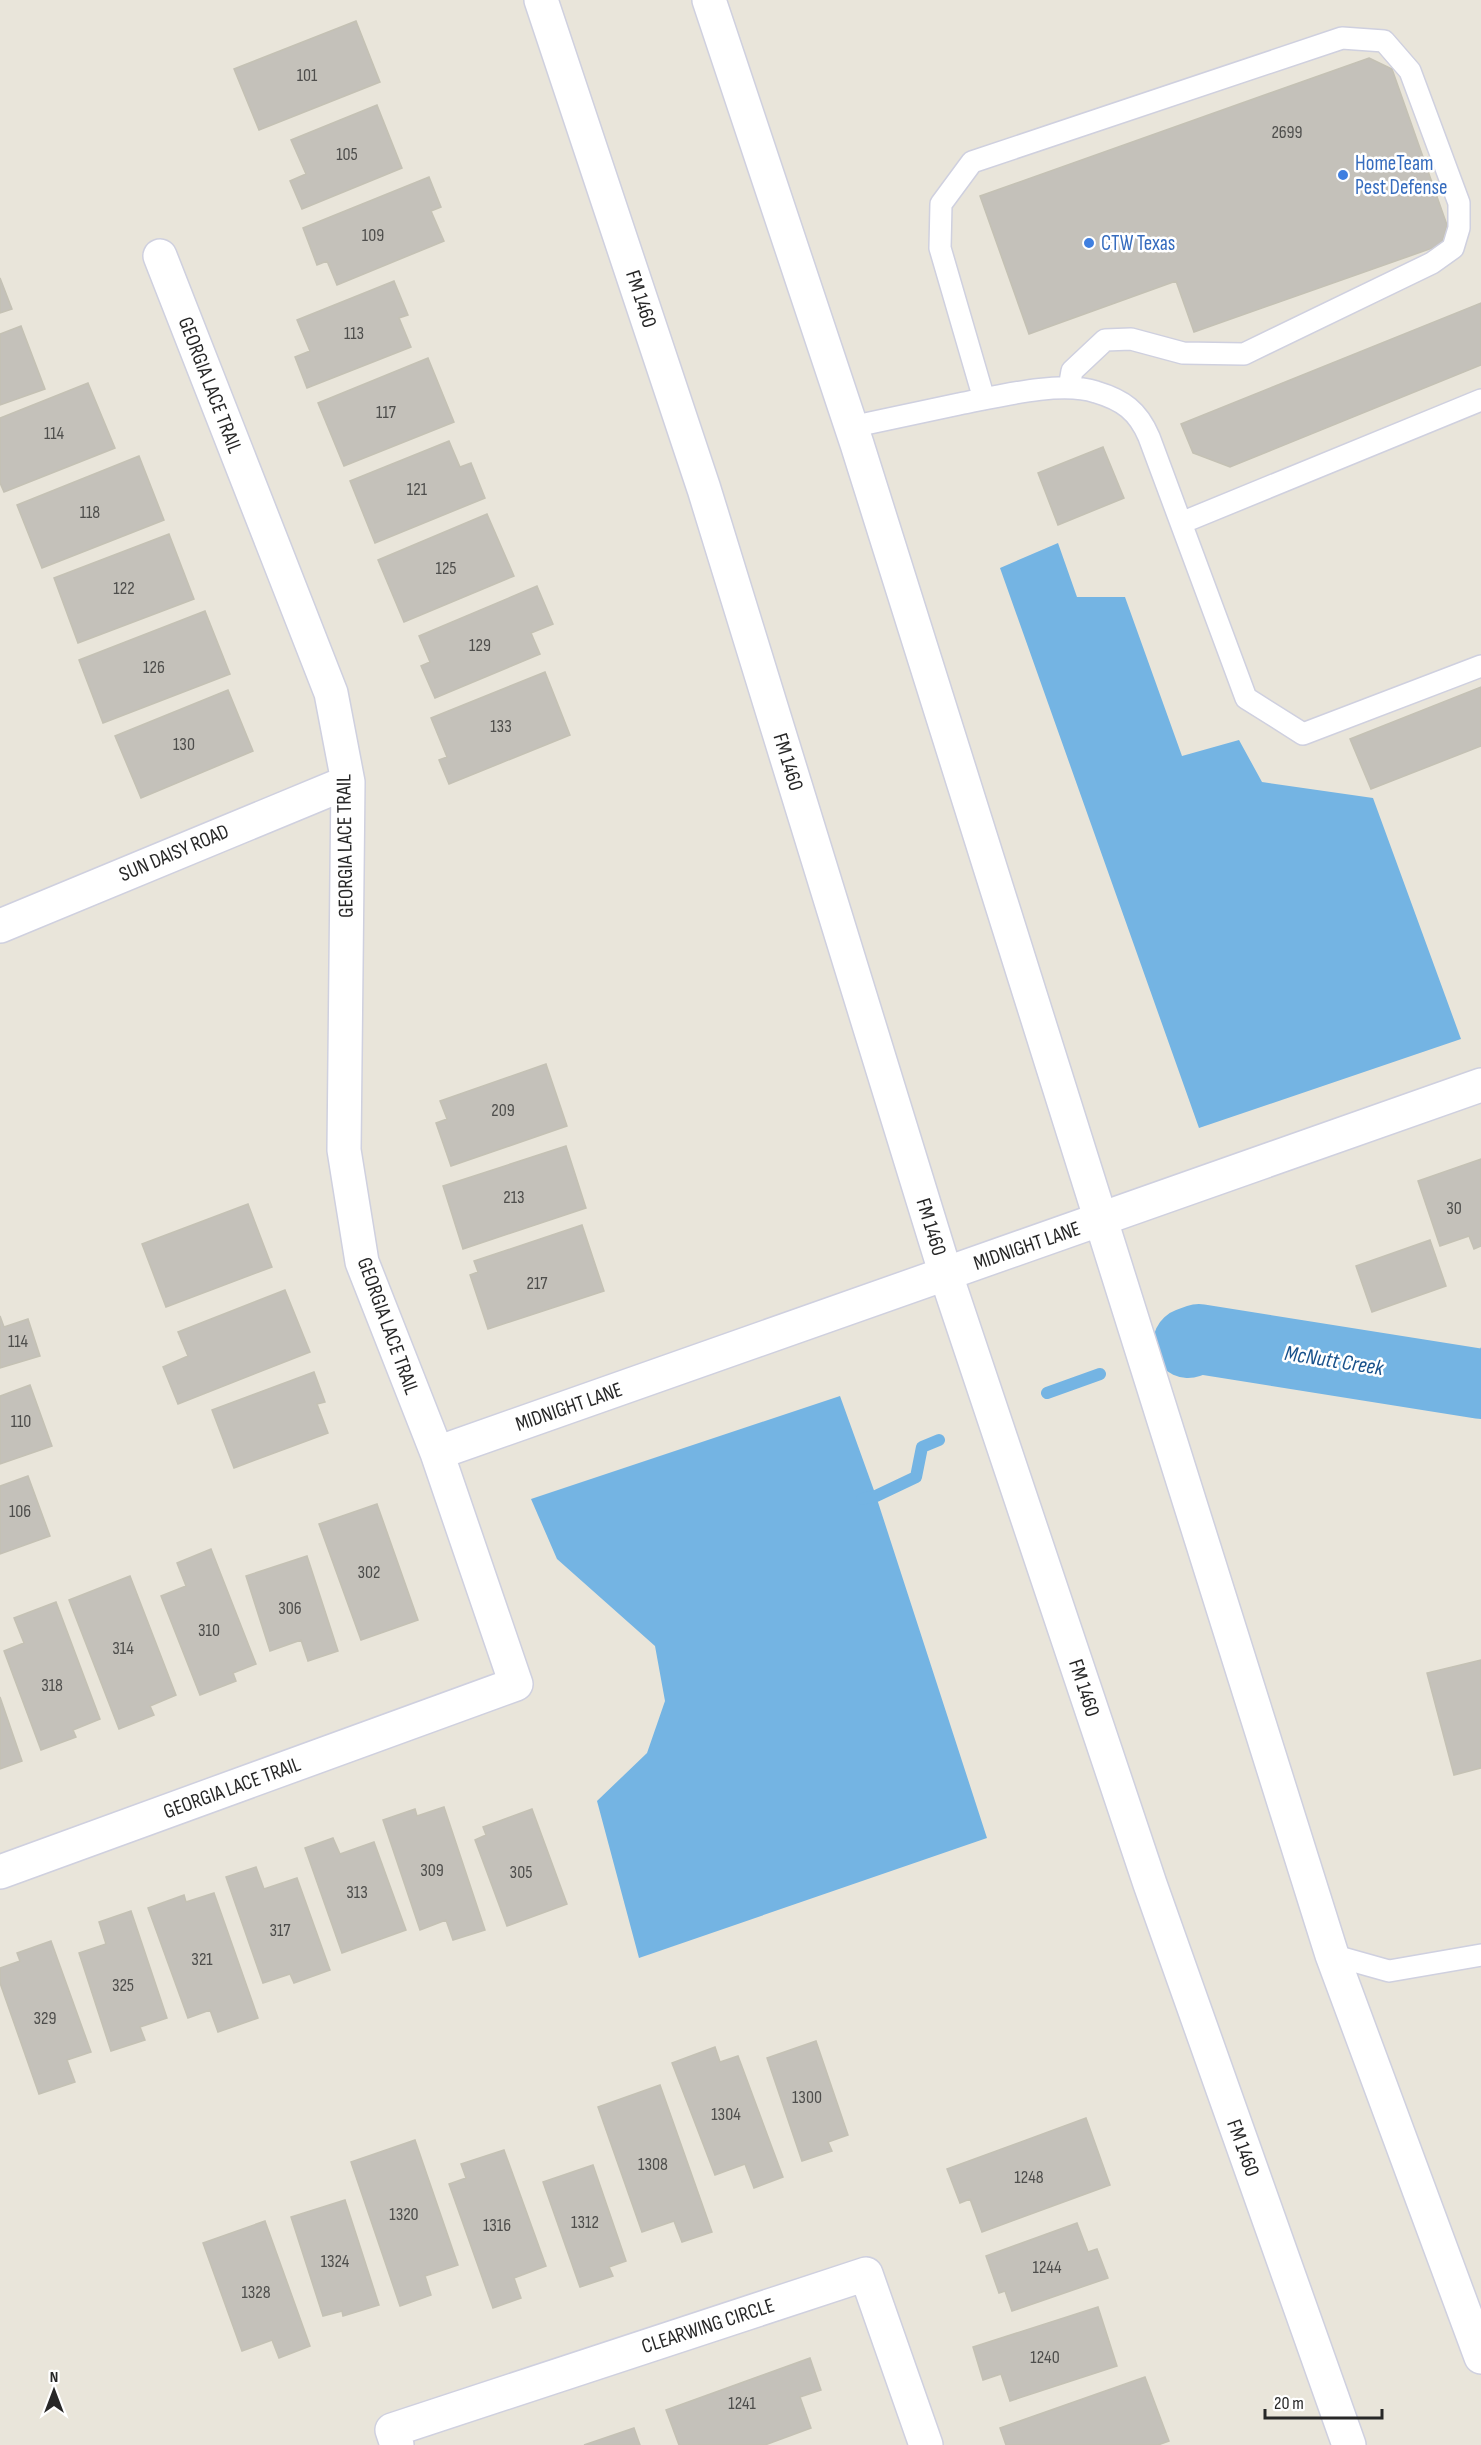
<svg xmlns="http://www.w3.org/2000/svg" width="1481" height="2445" font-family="'Sofia Sans Condensed',sans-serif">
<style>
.water{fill:#74b4e3}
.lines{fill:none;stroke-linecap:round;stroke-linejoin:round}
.stream{stroke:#74b4e3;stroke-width:12}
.river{stroke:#74b4e3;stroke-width:70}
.building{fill:#c4c1ba;stroke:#c4c1b4;stroke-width:1.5}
.lane-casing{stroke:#cfd0df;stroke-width:24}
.street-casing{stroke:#cfd0df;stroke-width:36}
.secondary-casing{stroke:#cfd0df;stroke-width:36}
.lane{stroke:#fff;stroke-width:21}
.street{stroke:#fff;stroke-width:33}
.secondary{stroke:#fff;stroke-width:33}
.shop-dot{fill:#3f7fe0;stroke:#fff;stroke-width:2}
.labels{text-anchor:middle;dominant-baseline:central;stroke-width:5;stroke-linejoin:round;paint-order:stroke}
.number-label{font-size:18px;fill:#4e4e4c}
.shop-label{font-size:21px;fill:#366cbe;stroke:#fff;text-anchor:start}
.street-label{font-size:21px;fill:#272727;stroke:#fff}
.water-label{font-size:22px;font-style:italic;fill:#18518b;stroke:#fff}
</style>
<rect width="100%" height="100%" fill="#e9e5da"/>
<path class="water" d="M 1058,543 L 1077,597 L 1125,597 L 1182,756 L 1239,740 L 1262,782 L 1373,798 L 1461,1039 L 1199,1128 L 1000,568 Z
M 1313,1345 L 1476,1359 L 1481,1347 L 1481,1396 L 1328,1379 Z
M 840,1396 L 876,1496 L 987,1838 L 639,1958 L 597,1801 L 647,1753 L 665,1701 L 655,1646 L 557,1559 L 531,1499 Z"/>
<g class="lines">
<path class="stream" d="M 1047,1393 L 1100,1374
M 862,1499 L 876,1496 L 916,1477 L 922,1447 L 939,1440"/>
<path class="river" d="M 1188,1343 L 1199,1339 L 1481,1384"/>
</g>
<path class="building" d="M 356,21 L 380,82 L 259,130 L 234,69 Z
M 1369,58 L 1392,69 L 1447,225 L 1441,245 L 1194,332 L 1176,281 L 1029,334 L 980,196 Z
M 377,105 L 402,168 L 302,209 L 290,181 L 306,174 L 291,140 Z
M 429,177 L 441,207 L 431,211 L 444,241 L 337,285 L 327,261 L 317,265 L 303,228 Z
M 0,278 L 12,309 L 0,313 Z
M 394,281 L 408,315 L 399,318 L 411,347 L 307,388 L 295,357 L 310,351 L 297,320 Z
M 1481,303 L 1481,365 L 1230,467 L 1193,453 L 1181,424 Z
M 21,326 L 45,389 L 0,405 L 0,334 Z
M 428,358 L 454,422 L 344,466 L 318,403 Z
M 88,383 L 115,448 L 4,492 L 0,483 L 0,418 Z
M 449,441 L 460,467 L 471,463 L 485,498 L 375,543 L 350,481 Z
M 1103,447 L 1124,498 L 1058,525 L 1038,473 Z
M 139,456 L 164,520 L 42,568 L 17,505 Z
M 487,514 L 514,576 L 404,622 L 378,560 Z
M 169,534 L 194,599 L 78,643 L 54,578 Z
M 537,586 L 553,624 L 531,633 L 540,654 L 435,698 L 421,666 L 430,662 L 419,636 Z
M 205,611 L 230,674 L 103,723 L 79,660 Z
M 545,672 L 570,735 L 449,784 L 439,760 L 447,757 L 431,718 Z
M 1481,687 L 1481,746 L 1371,789 L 1350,739 Z
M 228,690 L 253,751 L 141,798 L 115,736 Z
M 546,1064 L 567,1126 L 451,1166 L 436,1123 L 447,1119 L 440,1101 Z
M 566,1146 L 586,1208 L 463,1249 L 443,1186 Z
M 1481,1159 L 1481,1246 L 1474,1249 L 1469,1236 L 1440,1246 L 1418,1181 Z
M 248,1204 L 272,1267 L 166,1307 L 142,1244 Z
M 582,1225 L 604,1291 L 488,1329 L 470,1275 L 478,1272 L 474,1261 Z
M 1430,1240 L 1446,1286 L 1372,1312 L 1356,1266 Z
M 285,1290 L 310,1352 L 178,1404 L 163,1367 L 188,1356 L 178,1332 Z
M 0,1316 L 4,1327 L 28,1319 L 40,1356 L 0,1368 Z
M 314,1372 L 325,1402 L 317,1404 L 328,1433 L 234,1468 L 212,1410 Z
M 30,1385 L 52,1446 L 0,1464 L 0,1396 Z
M 28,1476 L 50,1536 L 0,1554 L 0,1486 Z
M 377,1504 L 418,1620 L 361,1640 L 319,1524 Z
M 211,1549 L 256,1664 L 233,1673 L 236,1681 L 200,1695 L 161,1596 L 186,1586 L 177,1563 Z
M 307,1556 L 338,1651 L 308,1661 L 301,1640 L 270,1651 L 246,1576 Z
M 130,1576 L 176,1695 L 150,1706 L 154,1715 L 119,1729 L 69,1600 Z
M 56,1602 L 100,1719 L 73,1730 L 76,1737 L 41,1750 L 4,1651 L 24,1643 L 14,1618 Z
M 1481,1660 L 1481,1768 L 1454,1775 L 1427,1673 Z
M 0,1697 L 22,1761 L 0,1769 Z
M 444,1807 L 485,1930 L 453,1940 L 446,1920 L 420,1930 L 383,1820 L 415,1809 L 417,1816 Z
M 532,1809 L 567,1904 L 507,1926 L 475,1840 L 486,1835 L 483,1827 Z
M 333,1838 L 340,1854 L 374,1842 L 406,1930 L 342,1953 L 305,1848 Z
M 256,1867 L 264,1889 L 297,1878 L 330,1970 L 294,1983 L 290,1974 L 263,1983 L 226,1877 Z
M 214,1893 L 258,2018 L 218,2032 L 210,2010 L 188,2018 L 148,1908 L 184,1895 L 186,1902 Z
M 131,1911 L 167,2018 L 140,2027 L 145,2040 L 111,2051 L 79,1953 L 106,1944 L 99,1922 Z
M 51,1941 L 91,2052 L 67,2060 L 75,2082 L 39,2094 L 0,1983 L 0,1968 L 20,1961 L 17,1953 Z
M 816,2041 L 848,2135 L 828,2142 L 832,2151 L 802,2161 L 767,2058 Z
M 715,2047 L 720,2062 L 738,2056 L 783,2177 L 754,2188 L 745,2164 L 715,2175 L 672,2063 Z
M 660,2085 L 712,2232 L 682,2242 L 674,2221 L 642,2232 L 598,2107 Z
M 1086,2118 L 1110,2185 L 982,2232 L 970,2199 L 960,2203 L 947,2169 Z
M 415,2140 L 458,2265 L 425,2276 L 431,2295 L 400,2306 L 351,2162 Z
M 504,2150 L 546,2266 L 514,2278 L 521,2298 L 493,2308 L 449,2184 L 466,2178 L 461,2164 Z
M 593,2165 L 626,2261 L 609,2267 L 613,2276 L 580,2287 L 543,2182 Z
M 345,2200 L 379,2305 L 343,2316 L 342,2311 L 323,2316 L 291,2217 Z
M 265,2221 L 310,2346 L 279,2358 L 272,2340 L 242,2351 L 203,2243 Z
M 1077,2223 L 1088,2252 L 1097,2249 L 1108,2278 L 1012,2311 L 1005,2291 L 999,2293 L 986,2256 Z
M 1098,2307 L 1117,2366 L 1010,2401 L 1001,2374 L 983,2380 L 973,2347 Z
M 810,2358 L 821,2390 L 800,2397 L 811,2428 L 765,2445 L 679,2445 L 666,2410 Z
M 1145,2377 L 1169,2441 L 1158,2445 L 1006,2445 L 1000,2428 Z
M 634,2428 L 640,2445 L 584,2445 Z"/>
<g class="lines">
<g class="lane-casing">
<path id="lane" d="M 984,399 L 940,248 L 941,204 L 972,162 L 1342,38 L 1384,41 L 1410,71 L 1459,203 L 1459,228 L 1453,248 L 1432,263 L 1244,354 L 1183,353 L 1131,339 L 1105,340 L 1072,371 L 1069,388
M 851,427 C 887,419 923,412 959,404 C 996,397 1060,380 1096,392 C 1123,400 1138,411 1149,437 L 1246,698 L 1303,734 L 1481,666
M 1181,523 L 1481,400
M 1332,1955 L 1389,1971 L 1481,1955"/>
</g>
<g class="street-casing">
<path id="street" d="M 0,926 L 348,782
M 437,1453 L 1481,1085
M 0,1872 L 516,1684 L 437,1453 L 362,1262 L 344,1150 L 348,782 L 331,693 L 160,256
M 397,2445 L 392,2430 L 866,2274 L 926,2445"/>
</g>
<g class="secondary-casing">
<path id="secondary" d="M 541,0 L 704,489 L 946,1275 L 1150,1884 L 1349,2445
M 709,0 L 857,444 L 1332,1955 L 1481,2357"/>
</g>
<use href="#lane" class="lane"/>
<use href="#street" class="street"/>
<use href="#secondary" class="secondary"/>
</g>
<g class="shop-dot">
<circle cx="1343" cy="175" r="6"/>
<circle cx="1089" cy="243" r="6"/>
</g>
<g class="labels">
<g class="number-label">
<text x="307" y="75">101</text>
<text x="1287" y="132">2699</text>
<text x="347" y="154">105</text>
<text x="373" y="235">109</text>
<text x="354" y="333">113</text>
<text x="386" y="412">117</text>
<text x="54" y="433">114</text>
<text x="417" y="489">121</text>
<text x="90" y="512">118</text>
<text x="446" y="568">125</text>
<text x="124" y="588">122</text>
<text x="480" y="645">129</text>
<text x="154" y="667">126</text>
<text x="501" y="726">133</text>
<text x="184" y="744">130</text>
<text x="503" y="1110">209</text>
<text x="514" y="1197">213</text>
<text x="1454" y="1208">30</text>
<text x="537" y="1283">217</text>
<text x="18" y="1341">114</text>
<text x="21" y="1421">110</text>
<text x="20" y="1511">106</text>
<text x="369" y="1572">302</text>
<text x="290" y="1608">306</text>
<text x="209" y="1630">310</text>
<text x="123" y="1648">314</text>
<text x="52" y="1685">318</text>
<text x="432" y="1870">309</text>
<text x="521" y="1872">305</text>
<text x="357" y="1892">313</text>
<text x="280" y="1930">317</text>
<text x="202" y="1959">321</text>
<text x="123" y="1985">325</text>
<text x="45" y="2018">329</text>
<text x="807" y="2097">1300</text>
<text x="726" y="2114">1304</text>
<text x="653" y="2164">1308</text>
<text x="1029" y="2177">1248</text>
<text x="404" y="2214">1320</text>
<text x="585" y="2222">1312</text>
<text x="497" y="2225">1316</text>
<text x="335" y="2261">1324</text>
<text x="1047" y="2267">1244</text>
<text x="256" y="2292">1328</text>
<text x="1045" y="2357">1240</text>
<text x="742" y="2403">1241</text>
</g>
<g class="shop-label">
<text x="1355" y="163">HomeTeam<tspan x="1355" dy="24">Pest Defense</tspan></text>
<text x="1101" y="243">CTW Texas</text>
</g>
<g class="street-label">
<text transform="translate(641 299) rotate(72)">FM 1460</text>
<text transform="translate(210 385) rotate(69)">GEORGIA LACE TRAIL</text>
<text transform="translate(788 762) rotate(73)">FM 1460</text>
<text transform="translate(345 846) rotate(-91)">GEORGIA LACE TRAIL</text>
<text transform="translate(174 853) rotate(-23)">SUN DAISY ROAD</text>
<text transform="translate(931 1227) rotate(73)">FM 1460</text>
<text transform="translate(1027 1246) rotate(-19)">MIDNIGHT LANE</text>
<text transform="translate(388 1326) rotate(70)">GEORGIA LACE TRAIL</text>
<text transform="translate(569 1407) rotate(-19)">MIDNIGHT LANE</text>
<text transform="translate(1084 1688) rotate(72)">FM 1460</text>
<text transform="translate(232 1788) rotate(-20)">GEORGIA LACE TRAIL</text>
<text transform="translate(1243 2148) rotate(70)">FM 1460</text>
<text transform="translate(708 2326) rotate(-18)">CLEARWING CIRCLE</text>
</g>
<g class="water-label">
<text transform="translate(1334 1361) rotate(9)">McNutt Creek</text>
</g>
</g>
<g transform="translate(54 2391)" stroke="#ffffff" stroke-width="4.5" paint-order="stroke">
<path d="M0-4.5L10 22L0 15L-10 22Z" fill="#272727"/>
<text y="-9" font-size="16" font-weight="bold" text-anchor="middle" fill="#272727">N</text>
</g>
<path d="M1265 2409v9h117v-9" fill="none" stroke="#272727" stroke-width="3"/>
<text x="1274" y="2409" font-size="18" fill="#272727" stroke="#ffffff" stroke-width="4.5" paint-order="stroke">20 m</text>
</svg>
